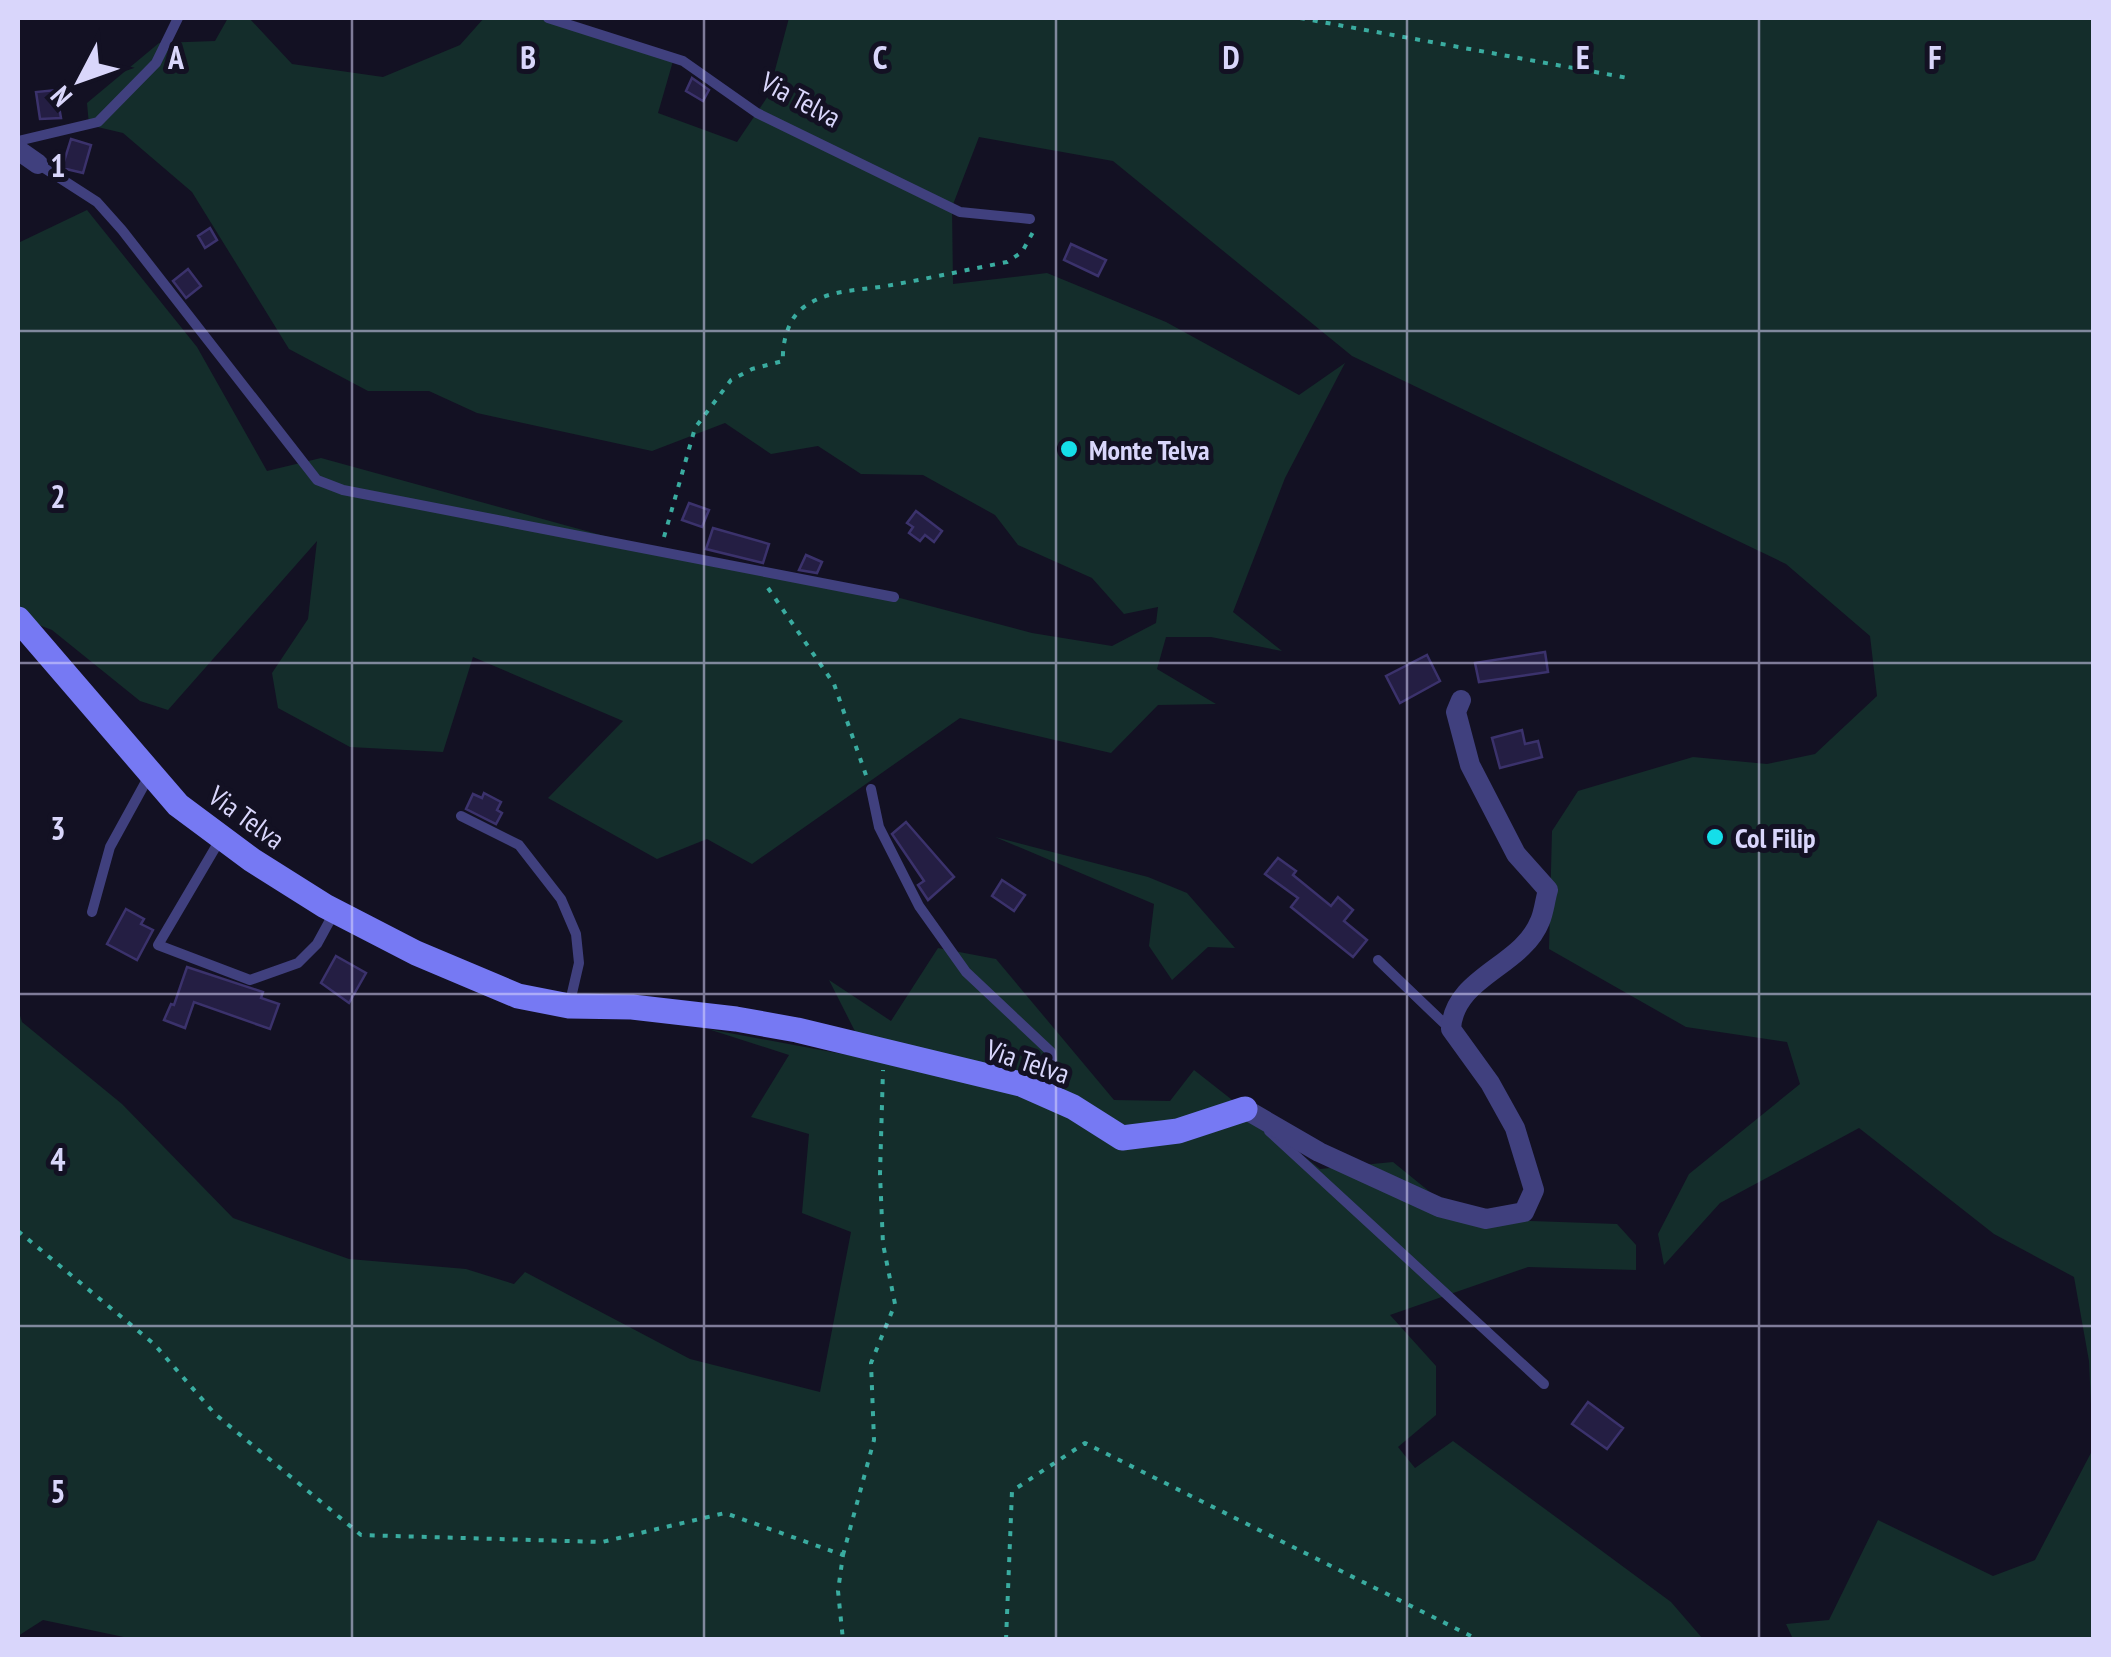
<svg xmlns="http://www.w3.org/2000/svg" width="2111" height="1657" font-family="'PT Sans Narrow',sans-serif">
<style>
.green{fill:#142d2b}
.building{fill:#241e43;stroke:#3b326c;stroke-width:2.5}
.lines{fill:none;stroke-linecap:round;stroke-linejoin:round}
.path{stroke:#3aaca0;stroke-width:4;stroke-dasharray:5 8;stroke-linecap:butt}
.lane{stroke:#40407e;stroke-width:10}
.street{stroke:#40407e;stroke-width:20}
.secondary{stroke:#7679f3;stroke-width:25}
.grid{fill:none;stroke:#d9d6fb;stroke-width:2.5;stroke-opacity:0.55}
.poi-dot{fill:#15dee9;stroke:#131123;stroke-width:4}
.labels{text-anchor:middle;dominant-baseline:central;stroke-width:10;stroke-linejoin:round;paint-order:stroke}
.street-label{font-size:28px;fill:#d9d6fb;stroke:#131123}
.poi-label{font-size:28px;font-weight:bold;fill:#d9d6fb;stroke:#131123;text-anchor:start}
.grid-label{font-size:32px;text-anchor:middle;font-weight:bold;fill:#d9d6fb;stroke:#131123;stroke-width:10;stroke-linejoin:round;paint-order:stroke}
</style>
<rect width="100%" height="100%" fill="#131123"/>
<path class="green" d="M 228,18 L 249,18 L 292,64 L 383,77 L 460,45 L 484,18 L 563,18 L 673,61 L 658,113 L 737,142 L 768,96 L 789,18 L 2093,18 L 2093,1639 L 1793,1639 L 1786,1624 L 1829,1620 L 1878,1520 L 1993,1576 L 2035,1560 L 2093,1449 L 2089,1361 L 2074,1277 L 1994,1234 L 1859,1128 L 1720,1203 L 1664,1265 L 1658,1234 L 1689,1174 L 1800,1084 L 1787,1042 L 1686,1027 L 1549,949 L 1552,831 L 1578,791 L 1693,757 L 1767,764 L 1815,754 L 1877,696 L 1870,636 L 1786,564 L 1352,356 L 1113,161 L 979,137 L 952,207 L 953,284 L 1047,273 L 1166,322 L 1299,395 L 1345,363 L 1285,478 L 1233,612 L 1282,651 L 1211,637 L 1166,637 L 1157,669 L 1216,704 L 1158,705 L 1111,753 L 960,718 L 752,864 L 707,839 L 657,859 L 548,798 L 623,721 L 473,657 L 443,752 L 350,747 L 278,708 L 272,673 L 308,619 L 317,541 L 168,710 L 140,701 L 52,630 L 18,617 L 18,243 L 87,210 L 197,347 L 267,471 L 321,458 L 659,551 L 847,584 L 1032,633 L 1112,646 L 1156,623 L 1158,607 L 1124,614 L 1092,578 L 1018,545 L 995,515 L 923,475 L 861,474 L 818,446 L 771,454 L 725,423 L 652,451 L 477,413 L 429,391 L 368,391 L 289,349 L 192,192 L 123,133 L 89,125 L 87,103 L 159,43 L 215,41 Z
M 995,837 L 1148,877 L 1187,893 L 1235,948 L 1208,947 L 1172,980 L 1149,946 L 1154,904 Z
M 938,948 L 996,959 L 1114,1100 L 1170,1101 L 1194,1070 L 1320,1169 L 1393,1162 L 1430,1192 L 1445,1218 L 1617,1224 L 1636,1245 L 1636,1270 L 1528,1267 L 1390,1315 L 1436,1366 L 1436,1415 L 1398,1447 L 1415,1468 L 1453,1441 L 1671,1602 L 1703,1639 L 138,1640 L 43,1620 L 18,1636 L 18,1009 L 22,1022 L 122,1104 L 233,1218 L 349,1259 L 466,1269 L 514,1284 L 525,1272 L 690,1359 L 820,1392 L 851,1232 L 802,1213 L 809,1134 L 751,1117 L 789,1055 L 708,1029 L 869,1059 L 829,980 L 891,1021 Z"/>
<path class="building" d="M 692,78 L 709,90 L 703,101 L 686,91 Z
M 56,90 L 61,118 L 40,119 L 36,92 Z
M 71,139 L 91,145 L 83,173 L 62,168 Z
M 210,228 L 217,240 L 205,248 L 198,236 Z
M 1071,244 L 1106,260 L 1098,276 L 1064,260 Z
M 188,269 L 201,286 L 186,298 L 173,281 Z
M 689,503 L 709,510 L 702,527 L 682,520 Z
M 916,511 L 942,531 L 934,542 L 925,535 L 920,541 L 909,533 L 913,527 L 907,523 Z
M 713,528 L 769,544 L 763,563 L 706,549 Z
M 806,555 L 822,562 L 817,573 L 799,570 Z
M 1545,652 L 1548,672 L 1479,682 L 1475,663 Z
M 1427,655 L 1440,681 L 1400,703 L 1386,676 Z
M 1522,730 L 1525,744 L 1538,741 L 1542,757 L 1500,768 L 1492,738 Z
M 484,793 L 501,802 L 497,810 L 502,813 L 496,824 L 466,809 L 473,794 L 482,798 Z
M 906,822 L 954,877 L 928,900 L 918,885 L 924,881 L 892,834 Z
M 1278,858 L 1296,871 L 1293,875 L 1331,906 L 1338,897 L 1353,910 L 1344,921 L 1367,940 L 1353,957 L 1291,907 L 1298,898 L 1265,874 Z
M 1002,880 L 1025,895 L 1014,911 L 992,896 Z
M 126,909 L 144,919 L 141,924 L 153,930 L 137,960 L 107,944 Z
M 336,956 L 366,973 L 349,1003 L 321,983 Z
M 187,967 L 263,992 L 261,998 L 279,1004 L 270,1029 L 194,1002 L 185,1028 L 164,1020 L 171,1004 L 174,1005 Z
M 1588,1402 L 1623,1428 L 1607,1449 L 1572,1424 Z"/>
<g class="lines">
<path class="path" d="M 1300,18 L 1628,78
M 664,537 L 695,428 L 731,380 L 752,369 L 783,361 C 782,343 788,318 804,307 C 829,289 857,291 886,286 C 926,279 966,270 1007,262 L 1022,252 L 1033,232
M 768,588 L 834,684 L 867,778
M 18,1231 L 154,1344 L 215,1414 L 361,1535 L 602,1542 L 725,1513 L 843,1555 L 838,1591 L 843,1640
M 843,1555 L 874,1440 L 871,1363 L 895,1304 L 883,1244 L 880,1174 L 883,1070
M 1006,1640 L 1012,1491 L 1085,1443 L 1479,1640"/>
<path class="lane" d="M 548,18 L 683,61 L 757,113 L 960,212 L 1030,219
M 18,141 L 98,122 L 156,63 L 178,18
M 38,164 L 97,202 L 122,230 L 317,480 L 343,490 L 894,597
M 871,789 L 879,827 L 919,906 L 966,972 L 1051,1052 L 1052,1064 L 1026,1081
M 461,816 L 519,845 L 561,899 L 576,934 L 579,963 L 569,1006
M 221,838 L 158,945 L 250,980 L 298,963 L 317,944 L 335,911
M 92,912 L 110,847 L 149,776
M 1378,960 L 1450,1029
M 1269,1131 L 1544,1384"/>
<path class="street" d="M 18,150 L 38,164
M 1245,1109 L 1319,1152 L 1439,1207 L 1486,1219 L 1524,1212 L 1534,1190 L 1515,1128 L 1490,1083 L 1451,1029 C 1454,976 1522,967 1540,921 C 1544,912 1545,900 1548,890 L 1516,854 L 1470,765 L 1456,712 L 1461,700"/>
<path class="secondary" d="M 18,619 L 178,805 L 252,860 L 325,906 L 416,953 L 518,996 L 569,1006 L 632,1007 L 736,1019 L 797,1030 L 1021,1084 L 1073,1107 L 1122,1138 L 1178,1131 L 1245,1109"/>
</g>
<path class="grid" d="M 352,18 L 352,1640M 704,18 L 704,1640M 1056,18 L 1056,1640M 1407,18 L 1407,1640M 1759,18 L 1759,1640M 18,331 L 2094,331M 18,663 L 2094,663M 18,994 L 2094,994M 18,1326 L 2094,1326"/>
<g class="poi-dot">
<circle cx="1069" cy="449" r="10"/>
<circle cx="1715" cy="837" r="10"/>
</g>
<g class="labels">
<g class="street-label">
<text transform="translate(801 99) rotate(28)">Via Telva</text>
<text transform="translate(247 817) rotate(36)">Via Telva</text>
<text transform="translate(1028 1061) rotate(18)">Via Telva</text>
</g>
<g class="poi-label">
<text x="1089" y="449">Monte Telva</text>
<text x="1735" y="837">Col Filip</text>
</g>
</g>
<g class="grid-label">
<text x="176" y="69">A</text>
<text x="528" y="69">B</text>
<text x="880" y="69">C</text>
<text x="1231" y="69">D</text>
<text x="1583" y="69">E</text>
<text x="1935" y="69">F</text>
<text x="58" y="177">1</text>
<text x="58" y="508">2</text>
<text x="58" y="840">3</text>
<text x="58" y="1171">4</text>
<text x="58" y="1503">5</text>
</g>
<rect width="2111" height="1657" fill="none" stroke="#d9d6fb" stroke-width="40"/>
<g transform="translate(80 80) rotate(229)" stroke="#131123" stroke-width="8" paint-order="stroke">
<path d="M0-8L18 38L0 25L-18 38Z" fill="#d9d6fb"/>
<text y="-15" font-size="28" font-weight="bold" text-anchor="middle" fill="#d9d6fb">N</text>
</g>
</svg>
